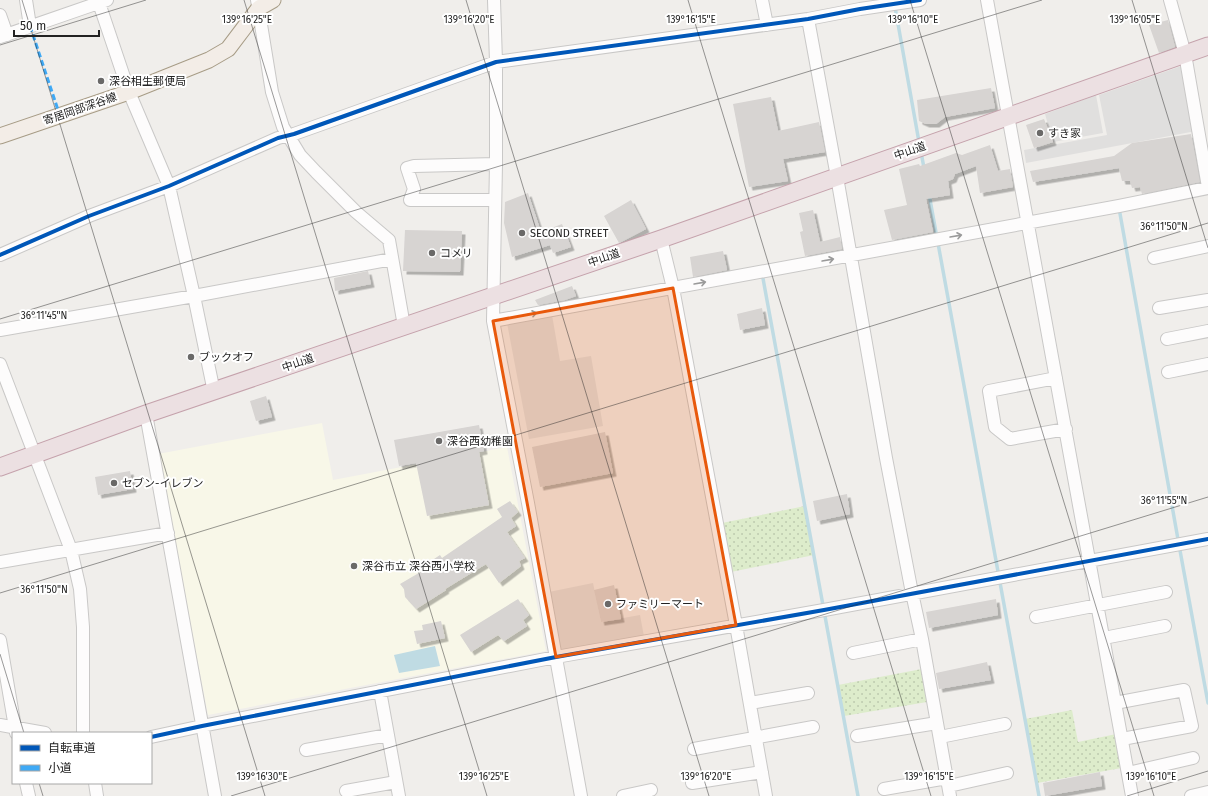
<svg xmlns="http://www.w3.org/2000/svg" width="1208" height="796" font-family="'Fira Sans','Noto Sans JP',sans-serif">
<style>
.education{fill:#f8f7e8}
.grass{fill:url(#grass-dots)}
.parking{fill:#e0dfde}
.water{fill:#bfdbe3}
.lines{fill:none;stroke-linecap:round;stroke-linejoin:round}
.stream{stroke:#bfdbe3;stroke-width:3.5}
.building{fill:#d7d4d2;filter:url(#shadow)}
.minor-casing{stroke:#c9c8c7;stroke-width:14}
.major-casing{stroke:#a79c86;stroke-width:17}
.highway-casing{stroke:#c5a2ac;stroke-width:19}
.minor{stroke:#fdfcfc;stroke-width:12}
.major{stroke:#f3ede7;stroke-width:15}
.highway{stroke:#ece0e2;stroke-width:17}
.quiet{stroke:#3fa9f5;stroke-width:3;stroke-dasharray:6 3;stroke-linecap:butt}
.cycleway-casing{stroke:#fff;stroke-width:6}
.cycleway{stroke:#0057b8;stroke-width:4}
.oneway{stroke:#9a9a9a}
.marked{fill:#e8590c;fill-opacity:0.2;stroke:#e8590c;stroke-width:3;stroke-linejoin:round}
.ticks{fill:none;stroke:#222;stroke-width:1;stroke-opacity:0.45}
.poi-dot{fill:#6a6968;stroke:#fff;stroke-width:1.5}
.labels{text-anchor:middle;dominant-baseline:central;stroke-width:4;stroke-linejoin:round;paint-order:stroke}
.poi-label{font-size:11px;fill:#222;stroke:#fff;text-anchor:start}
.street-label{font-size:11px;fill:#222;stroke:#fff}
.ticks-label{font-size:10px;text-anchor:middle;fill:#222;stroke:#fff;stroke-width:4;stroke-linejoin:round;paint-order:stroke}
</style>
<defs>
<pattern id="grass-dots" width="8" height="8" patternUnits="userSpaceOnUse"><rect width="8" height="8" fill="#ddeccb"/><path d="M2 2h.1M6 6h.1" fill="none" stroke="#bdcaae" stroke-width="1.8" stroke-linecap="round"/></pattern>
<filter id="shadow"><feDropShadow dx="3.5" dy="3.5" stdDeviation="0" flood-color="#0004"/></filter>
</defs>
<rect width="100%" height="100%" fill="#f0eeeb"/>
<path class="education" d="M 322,423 L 333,480 L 507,447 L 546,651 L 208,715 L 158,454 Z"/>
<path class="grass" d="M 805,506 L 814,555 L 726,573 L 717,524 Z
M 927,668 L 933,701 L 844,716 L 838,685 Z
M 1072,710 L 1078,742 L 1121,733 L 1127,767 L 1037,783 L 1025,719 Z"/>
<path class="parking" d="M 1184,65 L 1196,131 L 1026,163 L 1024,150 L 1107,135 L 1099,95 Z
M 1096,95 L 1103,133 L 1053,142 L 1045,114 Z
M 552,315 L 560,361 L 591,356 L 603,426 L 529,439 L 507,323 Z
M 593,583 L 601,622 L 640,615 L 645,642 L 556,657 L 544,593 Z"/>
<path class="water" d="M 435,646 L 440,666 L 399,673 L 394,655 Z"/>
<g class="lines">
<path class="stream" d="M 895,7 L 919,142
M 921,152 L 924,168
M 929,194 L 1039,796
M 1119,208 L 1179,545 L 1208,703
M 762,273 L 858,796"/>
</g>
<path class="building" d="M 1168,20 L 1175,47 L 1159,53 L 1149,25 Z
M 991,88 L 995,108 L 945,117 L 936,124 L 926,124 L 919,121 L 917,100 Z
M 771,97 L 778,131 L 819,122 L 825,152 L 783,159 L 788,181 L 749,187 L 733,104 Z
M 1044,119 L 1053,142 L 1034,148 L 1026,125 Z
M 1191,134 L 1200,182 L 1142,194 L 1140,187 L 1132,188 L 1130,181 L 1122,181 L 1119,168 L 1033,182 L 1030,171 L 1114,156 L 1132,143 Z
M 990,145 L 998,171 L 1010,169 L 1013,187 L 980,193 L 976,166 L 955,174 L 953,179 L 948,181 L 950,195 L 926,199 L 933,232 L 892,240 L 884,210 L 907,205 L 899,169 L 919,164 L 920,166 L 956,153 L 962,155 Z
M 528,193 L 541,232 L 562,224 L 571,247 L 553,253 L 550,245 L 512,257 L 504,223 L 505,202 Z
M 631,200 L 646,229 L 619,243 L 604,216 Z
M 813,210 L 820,242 L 840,237 L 842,249 L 805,256 L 800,232 L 803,231 L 799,213 Z
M 405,230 L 462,231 L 460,272 L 403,271 Z
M 723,251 L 727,270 L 693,277 L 690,257 Z
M 368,271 L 371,284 L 335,291 L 334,278 Z
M 572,286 L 576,296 L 565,300 L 538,305 L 535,300 Z
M 762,308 L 765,325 L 740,330 L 737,314 Z
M 266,396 L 272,417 L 256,421 L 250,401 Z
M 479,425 L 484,451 L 479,452 L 489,505 L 427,516 L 416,463 L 399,466 L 394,440 Z
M 605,432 L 613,473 L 540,487 L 532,447 Z
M 130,471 L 133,489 L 98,495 L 95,477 Z
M 847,494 L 850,514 L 817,521 L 813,501 Z
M 510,501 L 518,512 L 511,518 L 516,526 L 507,532 L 525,558 L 519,561 L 521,566 L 499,583 L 486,564 L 445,589 L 446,590 L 416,609 L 405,597 L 404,589 L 400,584 L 429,567 L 434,559 L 440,555 L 442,558 L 502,517 L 497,509 Z
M 614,585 L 621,619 L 601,622 L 594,590 Z
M 518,599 L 529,615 L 523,620 L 527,626 L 504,641 L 498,635 L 471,652 L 460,635 Z
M 996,599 L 998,615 L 929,628 L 926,612 Z
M 441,621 L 445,638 L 417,644 L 414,631 L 423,630 L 422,625 Z
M 987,662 L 991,680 L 939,689 L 936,673 Z
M 1100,772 L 1102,786 L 1045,796 L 1043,783 Z"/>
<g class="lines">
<g class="minor-casing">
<path id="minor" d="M 26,0 L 30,26
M 98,0 L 129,92 L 169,186 L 194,296 L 214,392
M 257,0 L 272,92 L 283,127 L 300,155 L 316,172 L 356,212 L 389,240 L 404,326
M 494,0 L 496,62 L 496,164 L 493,321 L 528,503 L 581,796
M 762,0 L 767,25
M 987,0 L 1132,796
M 1170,0 L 1185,54 L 1208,187
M 0,15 L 7,35
M 808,19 L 837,177 L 886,458 L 912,593 L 922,639 L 950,796
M 0,37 L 107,0
M 495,200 L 410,200 L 414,189 L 407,168 L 414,166 L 496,164
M 661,239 L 673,288 L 736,625 L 766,796
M 0,255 L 89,216 L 169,186 L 278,138 L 294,134 L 496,62 L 808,19 L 860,9 L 920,0
M 1154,258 L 1208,246
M 1159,308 L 1208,300
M 493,321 L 1119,206 L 1208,188
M 0,330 L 194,296 L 392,259
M 1167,339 L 1208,331
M 0,364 L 71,550 L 80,589 L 83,627 L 83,733
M 1168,372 L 1208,364
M 1056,378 L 989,391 L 995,427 L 1010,439 L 1066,429
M 146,414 L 215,796
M 0,562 L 168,533
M 1036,617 L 1166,592
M 1104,638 L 1165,626
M 0,640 L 16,733
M 853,653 L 922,639
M 380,691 L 399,796
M 750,703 L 808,693
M 1115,703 L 1184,690 L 1192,726 L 1122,739
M 0,725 L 45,733
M 857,736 L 937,723
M 151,737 L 202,726 L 556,657 L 824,610 L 1208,539
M 940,737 L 1005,724
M 694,749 L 813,727
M 306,750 L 388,735
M 1128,773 L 1193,758
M 26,783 L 29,796
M 95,783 L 97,796
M 692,783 L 762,772
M 949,786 L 1007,773
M 884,789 L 947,778
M 346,791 L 396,782
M 623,796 L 651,790
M 1191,796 L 1208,792"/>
</g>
<g class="major-casing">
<path id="major" d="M 0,136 L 129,92 L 209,60 L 228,49 L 259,8 L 273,0"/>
</g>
<g class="highway-casing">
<path id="highway" d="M 0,467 L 146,414 L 661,239 L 1208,46"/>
</g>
<use href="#minor" class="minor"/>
<use href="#major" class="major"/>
<use href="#highway" class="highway"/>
<path class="quiet" d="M 30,26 L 60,116"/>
<g class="cycleway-casing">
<path id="cycleway" d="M 0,255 L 89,216 L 169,186 L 278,138 L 294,134 L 496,62 L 808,19 L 860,9 L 920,0
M 151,737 L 202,726 L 556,657 L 824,610 L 1208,539"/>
</g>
<use href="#cycleway" class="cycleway"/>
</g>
<defs><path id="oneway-shaft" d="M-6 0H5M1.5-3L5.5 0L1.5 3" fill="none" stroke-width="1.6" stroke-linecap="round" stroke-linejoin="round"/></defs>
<g class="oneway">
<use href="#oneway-shaft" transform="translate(956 236) rotate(-10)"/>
<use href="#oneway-shaft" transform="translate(828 260) rotate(-10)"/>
<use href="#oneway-shaft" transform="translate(700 283) rotate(-10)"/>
<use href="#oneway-shaft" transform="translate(531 314) rotate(-10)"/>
</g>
<path class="marked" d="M 673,288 L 736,625 L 556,657 L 493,321 Z"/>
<path class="ticks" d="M 22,0 L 265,796M 244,0 L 487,796M 466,0 L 709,796M 688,0 L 931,796M 910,0 L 1154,796M 1132,0 L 1208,248M 0,45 L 146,0M 0,319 L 1042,0M 0,593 L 1208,223M 0,654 L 24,733M 39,783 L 43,796M 231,796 L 1208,497M 1127,796 L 1208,771"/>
<g class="poi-dot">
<circle cx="101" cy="81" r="4"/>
<circle cx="1040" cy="133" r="4"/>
<circle cx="522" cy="233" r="4"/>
<circle cx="432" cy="253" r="4"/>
<circle cx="191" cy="357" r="4"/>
<circle cx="439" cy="441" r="4"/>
<circle cx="114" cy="483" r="4"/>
<circle cx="354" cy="566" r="4"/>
<circle cx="608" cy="604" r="4"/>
</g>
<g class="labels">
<g class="poi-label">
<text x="109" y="81">深谷相生郵便局</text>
<text x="1048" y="133">すき家</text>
<text x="530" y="233">SECOND STREET</text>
<text x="440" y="253">コメリ</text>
<text x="199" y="357">ブックオフ</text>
<text x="447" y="441">深谷西幼稚園</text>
<text x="122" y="483">セブン-イレブン</text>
<text x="362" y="566">深谷市立 深谷西小学校</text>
<text x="616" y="604">ファミリーマート</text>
</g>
<g class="street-label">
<text transform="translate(80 109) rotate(-19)">寄居岡部深谷線</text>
<text transform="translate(910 151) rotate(-19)">中山道</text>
<text transform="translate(604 258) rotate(-19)">中山道</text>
<text transform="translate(298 363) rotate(-19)">中山道</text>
</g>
</g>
<g class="ticks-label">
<text x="247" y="23">139°16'25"E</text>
<text x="469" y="23">139°16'20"E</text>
<text x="691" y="23">139°16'15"E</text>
<text x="913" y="23">139°16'10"E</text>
<text x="1135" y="23">139°16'05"E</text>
<text x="1164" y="230">36°11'50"N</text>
<text x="44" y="319">36°11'45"N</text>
<text x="1164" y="504">36°11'55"N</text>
<text x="44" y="593">36°11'50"N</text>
<text x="262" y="780">139°16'30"E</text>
<text x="484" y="780">139°16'25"E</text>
<text x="706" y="780">139°16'20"E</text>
<text x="929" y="780">139°16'15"E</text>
<text x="1151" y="780">139°16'10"E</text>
</g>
<rect x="12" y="732" width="140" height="52" fill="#ffffff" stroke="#a7a7a7"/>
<rect x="20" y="745" width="20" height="6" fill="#0057b8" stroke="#a7a7a7"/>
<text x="48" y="752" font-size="12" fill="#222222">自転車道</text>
<rect x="20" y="765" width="20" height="6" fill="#3fa9f5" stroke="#a7a7a7"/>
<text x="48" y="772" font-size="12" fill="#222222">小道</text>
<path d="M14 30v6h85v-6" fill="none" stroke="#222222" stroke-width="2"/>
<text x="20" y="30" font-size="12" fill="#222222" stroke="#ffffff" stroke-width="3" paint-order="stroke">50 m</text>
</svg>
